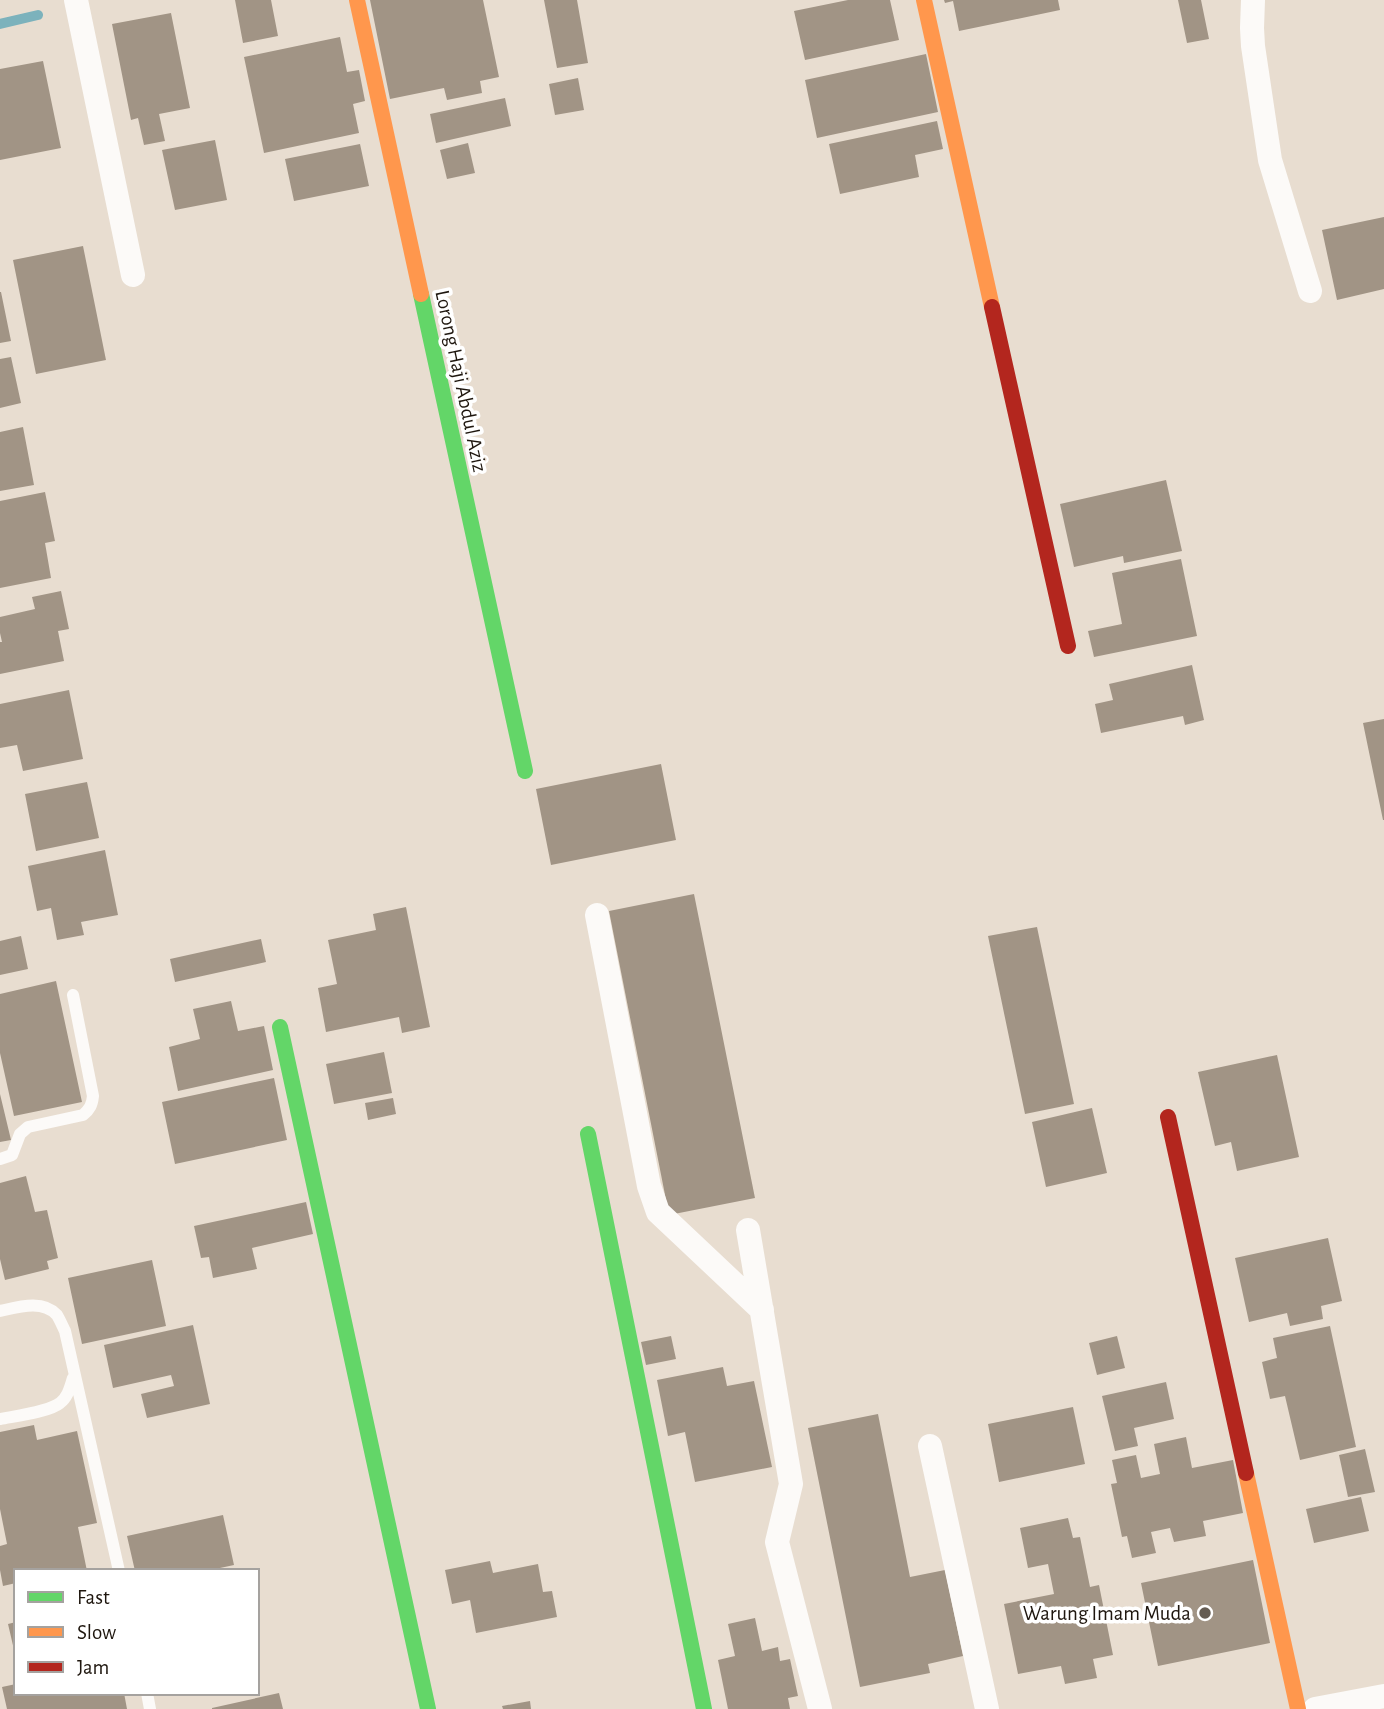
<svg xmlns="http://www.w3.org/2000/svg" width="1384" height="1709" font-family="'Alegreya Sans',sans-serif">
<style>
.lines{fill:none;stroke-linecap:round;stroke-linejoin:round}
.stream{stroke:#7cb2bc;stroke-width:10}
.building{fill:#a19485}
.lane{stroke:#fcfaf8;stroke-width:12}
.street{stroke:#fcfaf8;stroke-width:24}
.fast{stroke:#63d668;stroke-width:16}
.slow{stroke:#ff974d;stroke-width:16}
.jam{stroke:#b3261e;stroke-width:16}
.poi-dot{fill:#655c52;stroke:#fff;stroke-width:2.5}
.labels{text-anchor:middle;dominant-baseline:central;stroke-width:7;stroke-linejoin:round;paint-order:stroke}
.street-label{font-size:21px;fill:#1e160e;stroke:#fff}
.poi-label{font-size:21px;fill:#1e160e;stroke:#fff;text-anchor:end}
</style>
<rect width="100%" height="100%" fill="#e8ddd0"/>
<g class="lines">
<path class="stream" d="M 0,24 L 38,15"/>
</g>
<path class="building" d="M 235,0 L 271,0 L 278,36 L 243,43 Z
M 370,0 L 483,0 L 499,77 L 480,81 L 482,93 L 447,100 L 444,88 L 390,99 Z
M 544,0 L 577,0 L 588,63 L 557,68 Z
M 848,0 L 890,0 L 899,40 L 805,60 L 794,11 Z
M 944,0 L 1058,0 L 1060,10 L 959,31 L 953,1 L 945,3 Z
M 1178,0 L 1201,0 L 1209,39 L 1187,43 Z
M 171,13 L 190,108 L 159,114 L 165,141 L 144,145 L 138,118 L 131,120 L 112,24 Z
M 340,37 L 347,72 L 359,70 L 365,101 L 353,104 L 359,133 L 264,153 L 244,57 Z
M 926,54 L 938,112 L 817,138 L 805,80 Z
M 43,61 L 61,148 L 0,160 L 0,69 Z
M 578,78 L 584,110 L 555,115 L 549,84 Z
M 505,98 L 511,126 L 436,143 L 430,114 Z
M 937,121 L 943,149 L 915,155 L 919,177 L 840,194 L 829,144 Z
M 215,140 L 227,200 L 175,210 L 162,150 Z
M 468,143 L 475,173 L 447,179 L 440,150 Z
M 360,144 L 369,186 L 294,201 L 285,159 Z
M 1384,217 L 1384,289 L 1337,300 L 1322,230 Z
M 83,246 L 106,360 L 36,374 L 13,260 Z
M 0,292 L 1,292 L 11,341 L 0,343 Z
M 11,357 L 21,403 L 0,408 L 0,359 Z
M 23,427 L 34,485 L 0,491 L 0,432 Z
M 1166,480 L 1182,551 L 1124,563 L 1123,556 L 1074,567 L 1060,504 Z
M 45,492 L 55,541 L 45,543 L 51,578 L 0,588 L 0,501 Z
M 1181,559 L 1197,636 L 1094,657 L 1088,631 L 1122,624 L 1112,573 Z
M 61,591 L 69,629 L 58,631 L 64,661 L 0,674 L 0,642 L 2,642 L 0,633 L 0,617 L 35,609 L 32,597 Z
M 1192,665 L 1204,720 L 1185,725 L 1183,716 L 1101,733 L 1095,704 L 1113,700 L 1109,684 Z
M 69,690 L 83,759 L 23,771 L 17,745 L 0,748 L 0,704 Z
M 1384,719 L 1384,820 L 1383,820 L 1363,723 Z
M 661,764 L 676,840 L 551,865 L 536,789 Z
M 87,782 L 99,838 L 36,851 L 25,794 Z
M 105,850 L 118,915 L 81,922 L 84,935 L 57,940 L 51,908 L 37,911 L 28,866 Z
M 694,894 L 755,1198 L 669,1215 L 609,911 Z
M 406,907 L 430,1027 L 402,1033 L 399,1017 L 326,1032 L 318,988 L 337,984 L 328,940 L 376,930 L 373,914 Z
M 1037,927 L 1074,1104 L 1025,1114 L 988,936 Z
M 21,936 L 28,969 L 0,975 L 0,941 Z
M 261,939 L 266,962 L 175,982 L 170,959 Z
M 56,981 L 82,1102 L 14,1116 L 0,1053 L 0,994 Z
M 231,1001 L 238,1031 L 264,1026 L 273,1070 L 178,1091 L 169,1047 L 200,1039 L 193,1009 Z
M 384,1052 L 392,1093 L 334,1104 L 326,1064 Z
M 1277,1055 L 1299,1157 L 1237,1171 L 1231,1142 L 1215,1146 L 1198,1072 Z
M 274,1078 L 287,1140 L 175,1164 L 162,1102 Z
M 0,1094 L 11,1140 L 0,1142 Z
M 393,1098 L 396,1114 L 368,1120 L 365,1103 Z
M 1092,1108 L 1107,1173 L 1046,1187 L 1032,1122 Z
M 26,1176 L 35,1212 L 47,1210 L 58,1258 L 47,1261 L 49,1269 L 5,1280 L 0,1259 L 0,1183 Z
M 306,1202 L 313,1234 L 252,1248 L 257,1269 L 213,1278 L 209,1257 L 201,1258 L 194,1226 Z
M 1328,1238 L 1342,1301 L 1321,1306 L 1323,1319 L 1290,1326 L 1287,1313 L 1249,1322 L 1235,1258 Z
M 152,1260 L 166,1326 L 82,1344 L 68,1278 Z
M 193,1325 L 210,1404 L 147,1418 L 141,1394 L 174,1386 L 171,1375 L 113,1388 L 104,1345 Z
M 1330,1326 L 1356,1447 L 1300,1460 L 1285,1396 L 1270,1399 L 1262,1362 L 1277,1358 L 1273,1338 Z
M 671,1336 L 676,1359 L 646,1365 L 641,1342 Z
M 1117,1336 L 1125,1368 L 1097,1375 L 1089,1343 Z
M 723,1367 L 727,1386 L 754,1381 L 772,1467 L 695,1482 L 685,1432 L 668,1436 L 657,1380 Z
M 1166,1382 L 1174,1419 L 1134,1428 L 1138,1446 L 1115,1451 L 1102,1396 Z
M 1073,1407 L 1085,1464 L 999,1482 L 988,1424 Z
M 878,1414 L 910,1577 L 945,1570 L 963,1656 L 928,1664 L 930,1673 L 860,1687 L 808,1428 Z
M 34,1425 L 37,1440 L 77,1431 L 97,1523 L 78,1527 L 87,1571 L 16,1571 L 16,1583 L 3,1586 L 0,1570 L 0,1546 L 7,1544 L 0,1509 L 0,1432 Z
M 1186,1437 L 1192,1468 L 1233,1460 L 1243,1513 L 1203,1521 L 1206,1536 L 1174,1542 L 1170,1528 L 1151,1532 L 1156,1553 L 1132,1558 L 1127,1536 L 1122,1537 L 1111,1484 L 1117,1483 L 1112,1460 L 1136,1455 L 1141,1478 L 1160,1474 L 1154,1444 Z
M 1365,1449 L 1375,1492 L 1348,1497 L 1339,1455 Z
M 1361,1497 L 1369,1531 L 1314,1543 L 1306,1509 Z
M 223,1515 L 234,1565 L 206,1571 L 135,1571 L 127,1536 Z
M 1068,1518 L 1073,1538 L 1080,1537 L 1090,1587 L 1099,1585 L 1113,1655 L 1093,1659 L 1097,1678 L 1065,1684 L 1061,1666 L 1018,1674 L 1004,1604 L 1054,1594 L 1048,1564 L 1028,1568 L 1020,1528 Z
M 1253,1560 L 1270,1643 L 1158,1666 L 1141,1583 Z
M 490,1561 L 493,1573 L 538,1564 L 543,1592 L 552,1591 L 557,1617 L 476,1633 L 470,1600 L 452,1604 L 445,1570 Z
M 755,1618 L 762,1651 L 778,1647 L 780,1661 L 790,1659 L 798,1696 L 788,1698 L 790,1709 L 728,1709 L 718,1660 L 735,1656 L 728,1624 Z
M 16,1622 L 16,1654 L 15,1654 L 8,1624 Z
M 16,1684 L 16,1693 L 124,1693 L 127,1709 L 7,1709 L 2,1687 Z
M 279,1693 L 283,1709 L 212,1709 L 212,1708 Z
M 530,1701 L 531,1709 L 503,1709 L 502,1706 Z"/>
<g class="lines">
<path class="lane" d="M 0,1159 L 12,1155 L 20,1134 L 28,1127 L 83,1115 C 90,1109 92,1105 93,1096 L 73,995
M 0,1311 C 18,1307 43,1299 57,1315 C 60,1320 63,1327 65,1331 L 119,1571
M 0,1419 C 15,1416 49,1412 60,1403 C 68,1397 70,1387 73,1378
M 147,1693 L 150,1709"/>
<path class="street" d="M 76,0 L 133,275
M 1253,0 L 1252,28 L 1253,46 L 1270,160 L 1310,291
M 597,915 L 649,1186 L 658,1212 L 762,1310
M 748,1230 L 791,1484 L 777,1542 L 820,1709
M 930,1446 L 987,1709
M 1315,1709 L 1384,1696"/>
<path class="fast" d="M 421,294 L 525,771
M 280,1027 L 428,1709
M 588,1134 L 704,1709"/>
<path class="slow" d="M 357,0 L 421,294
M 924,0 L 992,307
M 1246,1473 L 1298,1709"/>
<path class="jam" d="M 992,307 L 1068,646
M 1168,1117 L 1246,1473"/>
</g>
<circle class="poi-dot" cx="1205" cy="1613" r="7"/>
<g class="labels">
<g class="street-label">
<text transform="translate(461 381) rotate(78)">Lorong Haji Abdul Aziz</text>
</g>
<g class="poi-label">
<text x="1191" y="1613">Warung Imam Muda</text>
</g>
</g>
<rect x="14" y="1569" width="245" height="126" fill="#ffffff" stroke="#a5a29f" stroke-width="2"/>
<rect x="28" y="1592" width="35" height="10" fill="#63d668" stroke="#a5a29f" stroke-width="2"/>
<text x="77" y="1604" font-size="21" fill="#1e160e">Fast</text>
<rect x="28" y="1627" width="35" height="10" fill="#ff974d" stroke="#a5a29f" stroke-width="2"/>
<text x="77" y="1639" font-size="21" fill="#1e160e">Slow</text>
<rect x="28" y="1662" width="35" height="10" fill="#b3261e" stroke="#a5a29f" stroke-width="2"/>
<text x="77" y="1674" font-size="21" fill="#1e160e">Jam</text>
</svg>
